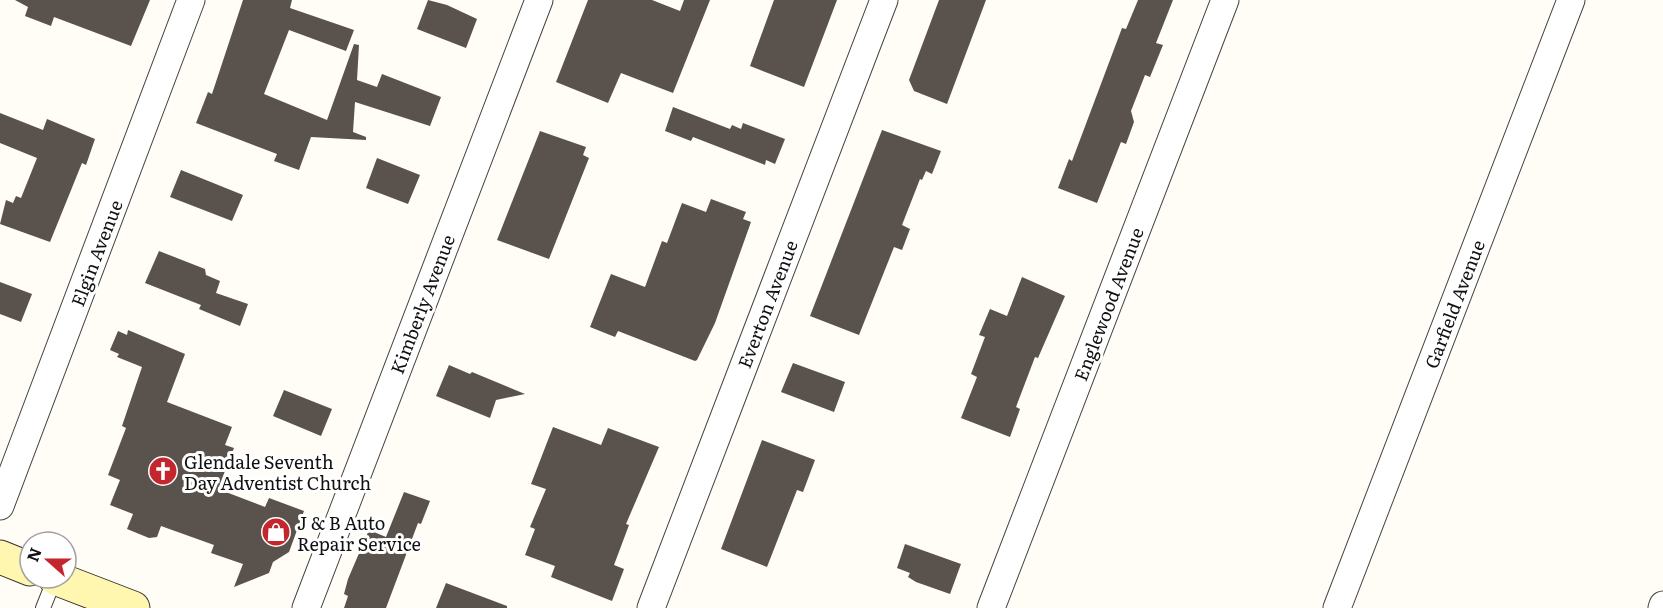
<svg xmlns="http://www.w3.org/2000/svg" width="1663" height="608" font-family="Literata,serif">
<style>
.building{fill:#5a524d}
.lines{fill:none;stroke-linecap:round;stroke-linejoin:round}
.service-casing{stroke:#444;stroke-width:16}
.minor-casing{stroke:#444;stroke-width:29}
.secondary-casing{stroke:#333;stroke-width:35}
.service{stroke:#fff;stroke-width:14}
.minor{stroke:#fff;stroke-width:27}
.secondary{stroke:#fff6b0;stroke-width:33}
.labels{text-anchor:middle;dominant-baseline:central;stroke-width:6;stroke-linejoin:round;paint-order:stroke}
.street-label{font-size:18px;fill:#111;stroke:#fff}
.poi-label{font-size:18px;fill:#111;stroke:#fff;text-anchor:start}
</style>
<rect width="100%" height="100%" fill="#fffdf5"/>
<path class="building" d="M 15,0 L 150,0 L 131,46 L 54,17 L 51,26 L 25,16 L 28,7 Z
M 243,0 L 292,0 L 290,8 L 354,30 L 346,51 L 289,30 L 264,94 L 327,120 L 354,44 L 359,45 L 357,80 L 377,87 L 382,74 L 441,97 L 430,126 L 355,102 L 353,132 L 366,137 L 366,140 L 311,137 L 299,170 L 274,161 L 277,154 L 196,123 L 208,92 L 212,94 Z
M 428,0 L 447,5 L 477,19 L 466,48 L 417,29 Z
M 588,0 L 652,0 L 680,11 L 684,0 L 710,0 L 673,93 L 621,73 L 608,103 L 556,82 Z
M 774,0 L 837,0 L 804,87 L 750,66 Z
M 939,0 L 986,0 L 947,104 L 914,91 L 909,80 Z
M 1138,0 L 1173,0 L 1156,43 L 1163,45 L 1150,77 L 1145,75 L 1131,111 L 1134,122 L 1126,144 L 1121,142 L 1097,203 L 1058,188 L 1069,159 L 1072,161 L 1122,28 L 1126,29 Z
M 673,107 L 730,129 L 732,125 L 741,129 L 743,123 L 785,139 L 775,164 L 766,160 L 765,165 L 693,137 L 691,141 L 665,131 Z
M 0,113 L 43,130 L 47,119 L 95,139 L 86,165 L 82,163 L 50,242 L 0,224 L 6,200 L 13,203 L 16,196 L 21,198 L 37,158 L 0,143 Z
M 882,130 L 941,151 L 932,174 L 926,171 L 922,180 L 920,179 L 902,225 L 910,229 L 902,250 L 894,247 L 859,335 L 810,316 Z
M 540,131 L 586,147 L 583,155 L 589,158 L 549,259 L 497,240 Z
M 377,158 L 420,175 L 408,204 L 366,188 Z
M 181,170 L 243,195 L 232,221 L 170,197 Z
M 711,199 L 746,212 L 743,219 L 751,222 L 715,323 L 697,360 L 695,361 L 618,331 L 615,337 L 590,327 L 611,274 L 645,287 L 662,241 L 667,243 L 682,203 L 706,212 Z
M 159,251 L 205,269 L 206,275 L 220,281 L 216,293 L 248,304 L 240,326 L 199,309 L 201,305 L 145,283 Z
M 1022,277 L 1065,296 L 1038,358 L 1035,357 L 1016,407 L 1020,409 L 1010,437 L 961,418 L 977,377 L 971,374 L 985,337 L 979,335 L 990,309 L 1007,316 Z
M 0,282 L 32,294 L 21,322 L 0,314 Z
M 128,330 L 185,354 L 167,402 L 232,427 L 225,445 L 234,448 L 218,489 L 265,507 L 269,498 L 304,511 L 289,552 L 273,562 L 269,573 L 234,587 L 243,564 L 211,553 L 214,545 L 161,526 L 157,537 L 149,538 L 127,529 L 133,514 L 110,505 L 120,480 L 108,475 L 126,428 L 122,426 L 142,367 L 117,357 L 119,354 L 110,350 L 118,331 L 127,335 Z
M 793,363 L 845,382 L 834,412 L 781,392 Z
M 449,365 L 470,374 L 472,372 L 525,394 L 496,400 L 490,418 L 436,396 Z
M 284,390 L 332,409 L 321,436 L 273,416 Z
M 553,427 L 601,445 L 608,428 L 659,447 L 626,524 L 629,525 L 614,565 L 624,569 L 612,601 L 551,577 L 555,566 L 525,555 L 535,529 L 530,527 L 546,489 L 531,484 Z
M 762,440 L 815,460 L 803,492 L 797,490 L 767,567 L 721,549 Z
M 404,492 L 430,501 L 421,524 L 418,523 L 386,608 L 344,608 L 348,596 L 344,594 L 348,579 L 369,530 L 386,537 Z
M 905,544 L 961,564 L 950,594 L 916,582 L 908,577 L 910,573 L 897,568 Z
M 446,583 L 507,606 L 507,608 L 436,608 Z"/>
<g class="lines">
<g class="service-casing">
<path id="service" d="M 43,608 L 55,578"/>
</g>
<g class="minor-casing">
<path id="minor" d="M 0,506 L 191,0
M 306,608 L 539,0
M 651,608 L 884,0
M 991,608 L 1225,0
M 1337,608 L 1571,0
M 1662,608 L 1663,605"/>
</g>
<g class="secondary-casing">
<path id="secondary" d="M 0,557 L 30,569
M 55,578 L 133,608"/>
</g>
<use href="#service" class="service"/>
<use href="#minor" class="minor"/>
<use href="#secondary" class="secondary"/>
</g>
<defs>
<g id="church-disc" transform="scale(1.5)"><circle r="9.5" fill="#c4262e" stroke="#fff"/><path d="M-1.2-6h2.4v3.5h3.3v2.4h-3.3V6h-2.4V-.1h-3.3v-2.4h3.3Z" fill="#fff"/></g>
<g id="shop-disc" transform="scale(1.5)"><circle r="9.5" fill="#c4262e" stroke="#fff"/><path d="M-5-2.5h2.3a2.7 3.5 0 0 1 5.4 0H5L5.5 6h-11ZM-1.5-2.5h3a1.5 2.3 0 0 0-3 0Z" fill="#fff"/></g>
</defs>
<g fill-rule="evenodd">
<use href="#church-disc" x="163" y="471"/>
<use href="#shop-disc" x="276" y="532"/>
</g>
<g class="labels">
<g class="street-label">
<text transform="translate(96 253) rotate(-69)">Elgin Avenue</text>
<text transform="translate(422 304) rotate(-69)">Kimberly Avenue</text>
<text transform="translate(767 304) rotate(-69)">Everton Avenue</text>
<text transform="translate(1108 304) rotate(-69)">Englewood Avenue</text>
<text transform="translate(1454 304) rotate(-69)">Garfield Avenue</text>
</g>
<g class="poi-label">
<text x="184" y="461">Glendale Seventh<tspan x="184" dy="21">Day Adventist Church</tspan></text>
<text x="297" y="522">J &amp; B Auto<tspan x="297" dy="21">Repair Service</tspan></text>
</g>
</g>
<g transform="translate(48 560) rotate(291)"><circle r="28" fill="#ffffff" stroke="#a0a0a0" stroke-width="1.5"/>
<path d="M0-4.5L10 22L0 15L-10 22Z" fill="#c4262e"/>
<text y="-9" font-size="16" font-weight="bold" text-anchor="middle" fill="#111111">N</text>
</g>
</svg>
